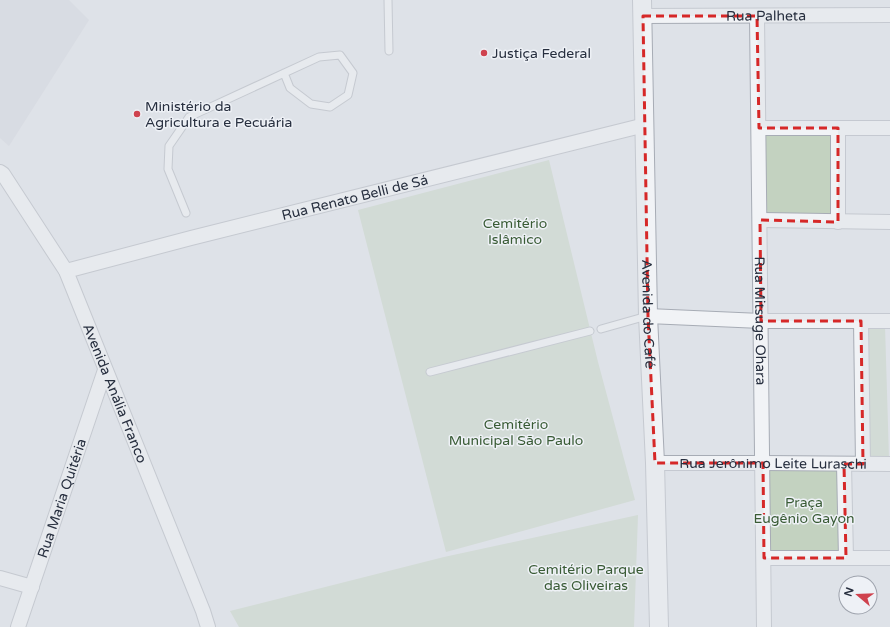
<svg xmlns="http://www.w3.org/2000/svg" width="890" height="627" font-family="'Varela Round',sans-serif">
<style>
.built{fill:#d1d4dd}
.green{fill:#c3d2c0}
.lines{fill:none;stroke-linecap:round;stroke-linejoin:round}
.service-casing{stroke:#a7acb5;stroke-width:9}
.minor-casing{stroke:#a7acb5;stroke-width:16}
.tertiary-casing{stroke:#a7acb5;stroke-width:20}
.service{stroke:#f1f3f6;stroke-width:7}
.minor{stroke:#f1f3f6;stroke-width:14}
.tertiary{stroke:#f1f3f6;stroke-width:18}
.marked{fill:none;stroke:#d62828;stroke-width:3;stroke-dasharray:8 5;stroke-linejoin:round}
.poi-dot{fill:#cf424e;stroke:#eef1f6;stroke-width:1.5}
.labels{text-anchor:middle;dominant-baseline:central;stroke-width:3;stroke-linejoin:round;paint-order:stroke}
.street-label{font-size:14px;fill:#272f3f;stroke:#eef1f6}
.poi-label{font-size:14px;fill:#272f3f;stroke:#eef1f6;text-anchor:start}
.park-label{font-size:14px;fill:#395b35;stroke:#eef1f6}
</style>
<rect width="100%" height="100%" fill="#dee2e8"/>
<path class="built" d="M 0,0 L 69,0 L 89,20 L 9,146 L 0,138 Z"/>
<path class="green" d="M 764,134 L 833,135 L 833,216 L 765,215 Z
M 549,160 L 598,362 L 635,500 L 446,552 L 358,210 Z
M 885,326 L 889,459 L 868,459 L 866,327 Z
M 769,469 L 839,470 L 840,552 L 769,551 Z
M 638,515 L 634,627 L 239,627 L 230,611 L 444,557 Z"/>
<g class="lines">
<g class="service-casing">
<path id="service" d="M 388,0 L 389,51
M 186,213 L 168,169 L 169,146 L 189,117 L 319,57 L 340,55 L 353,73 L 348,95 L 330,107 L 311,104 L 290,88 L 284,73
M 601,329 L 647,316
M 430,372 L 590,331"/>
</g>
<g class="minor-casing">
<g id="minor">
<path id="s1" d="M 643,16 L 890,15"/>
<path id="s2" d="M 757,16 L 764,627"/>
<path d="M 759,128 L 890,128"/>
<path d="M 838,128 L 838,222"/>
<path id="s3" d="M 0,172 L 3,174 L 66,271 L 203,611 L 208,627"/>
<path d="M 760,220 L 890,222"/>
<path id="s4" d="M 66,271 L 191,238 L 645,125"/>
<path d="M 648,316 L 761,321 L 890,321"/>
<path d="M 861,321 L 863,464"/>
<path id="s5" d="M 655,463 L 763,463 L 890,464"/>
<path d="M 844,464 L 846,558"/>
<path d="M 764,558 L 890,558"/>
<path d="M 0,578 L 32,587"/>
<path id="s6" d="M 18,627 L 105,370"/>
</g>
</g>
<g class="tertiary-casing">
<g id="tertiary">
<path id="s7" d="M 642,0 L 648,316 L 655,463 L 659,627"/>
</g>
</g>
<use href="#service" class="service"/>
<use href="#minor" class="minor"/>
<use href="#tertiary" class="tertiary"/>
</g>
<path d="M0 0H890V627H0ZM 643,16 L 757,16 L 759,128 L 838,128 L 838,222 L 760,220 L 761,321 L 861,321 L 863,464 L 844,464 L 846,558 L 764,558 L 763,463 L 655,463 L 648,316 Z" fill="#dee2e8" fill-opacity=".55" fill-rule="evenodd"/>
<path class="marked" d="M 643,16 L 757,16 L 759,128 L 838,128 L 838,222 L 760,220 L 761,321 L 861,321 L 863,464 L 844,464 L 846,558 L 764,558 L 763,463 L 655,463 L 648,316 Z"/>
<g class="poi-dot">
<circle cx="484" cy="53" r="4"/>
<circle cx="137" cy="114" r="4"/>
</g>
<g class="labels">
<g class="street-label">
<text stroke="none"><textPath href="#s1" startOffset="123">Rua Palheta</textPath></text>
<text stroke="none"><textPath href="#s4" startOffset="298">Rua Renato Belli de Sá</textPath></text>
<text stroke="none"><textPath href="#s7" startOffset="314">Avenida do Café</textPath></text>
<text stroke="none"><textPath href="#s2" startOffset="305">Rua Mitsuge Ohara</textPath></text>
<text stroke="none"><textPath href="#s3" startOffset="251">Avenida Anália Franco</textPath></text>
<text stroke="none"><textPath href="#s5" startOffset="118">Rua Jerônimo Leite Luraschi</textPath></text>
<text stroke="none"><textPath href="#s6" startOffset="136">Rua Maria Quitéria</textPath></text>
</g>
<g class="poi-label">
<text x="492" y="53">Justiça Federal</text>
<text x="145" y="106">Ministério da<tspan x="145" dy="16">Agricultura e Pecuária</tspan></text>
</g>
<g class="park-label">
<text x="515" y="223">Cemitério<tspan x="515" dy="16">Islâmico</tspan></text>
<text x="516" y="424">Cemitério<tspan x="516" dy="16">Municipal São Paulo</tspan></text>
<text x="804" y="502">Praça<tspan x="804" dy="16">Eugênio Gayon</tspan></text>
<text x="586" y="569">Cemitério Parque<tspan x="586" dy="16">das Oliveiras</tspan></text>
</g>
</g>
<g transform="translate(858 595) rotate(289)"><circle r="19" fill="#eef1f6" stroke="#9ea3ad"/>
<path d="M0-3L7 15L0 10L-7 15Z" fill="#cf424e"/>
<text y="-6" font-size="11" font-weight="bold" text-anchor="middle" fill="#272f3f">N</text>
</g>
</svg>
